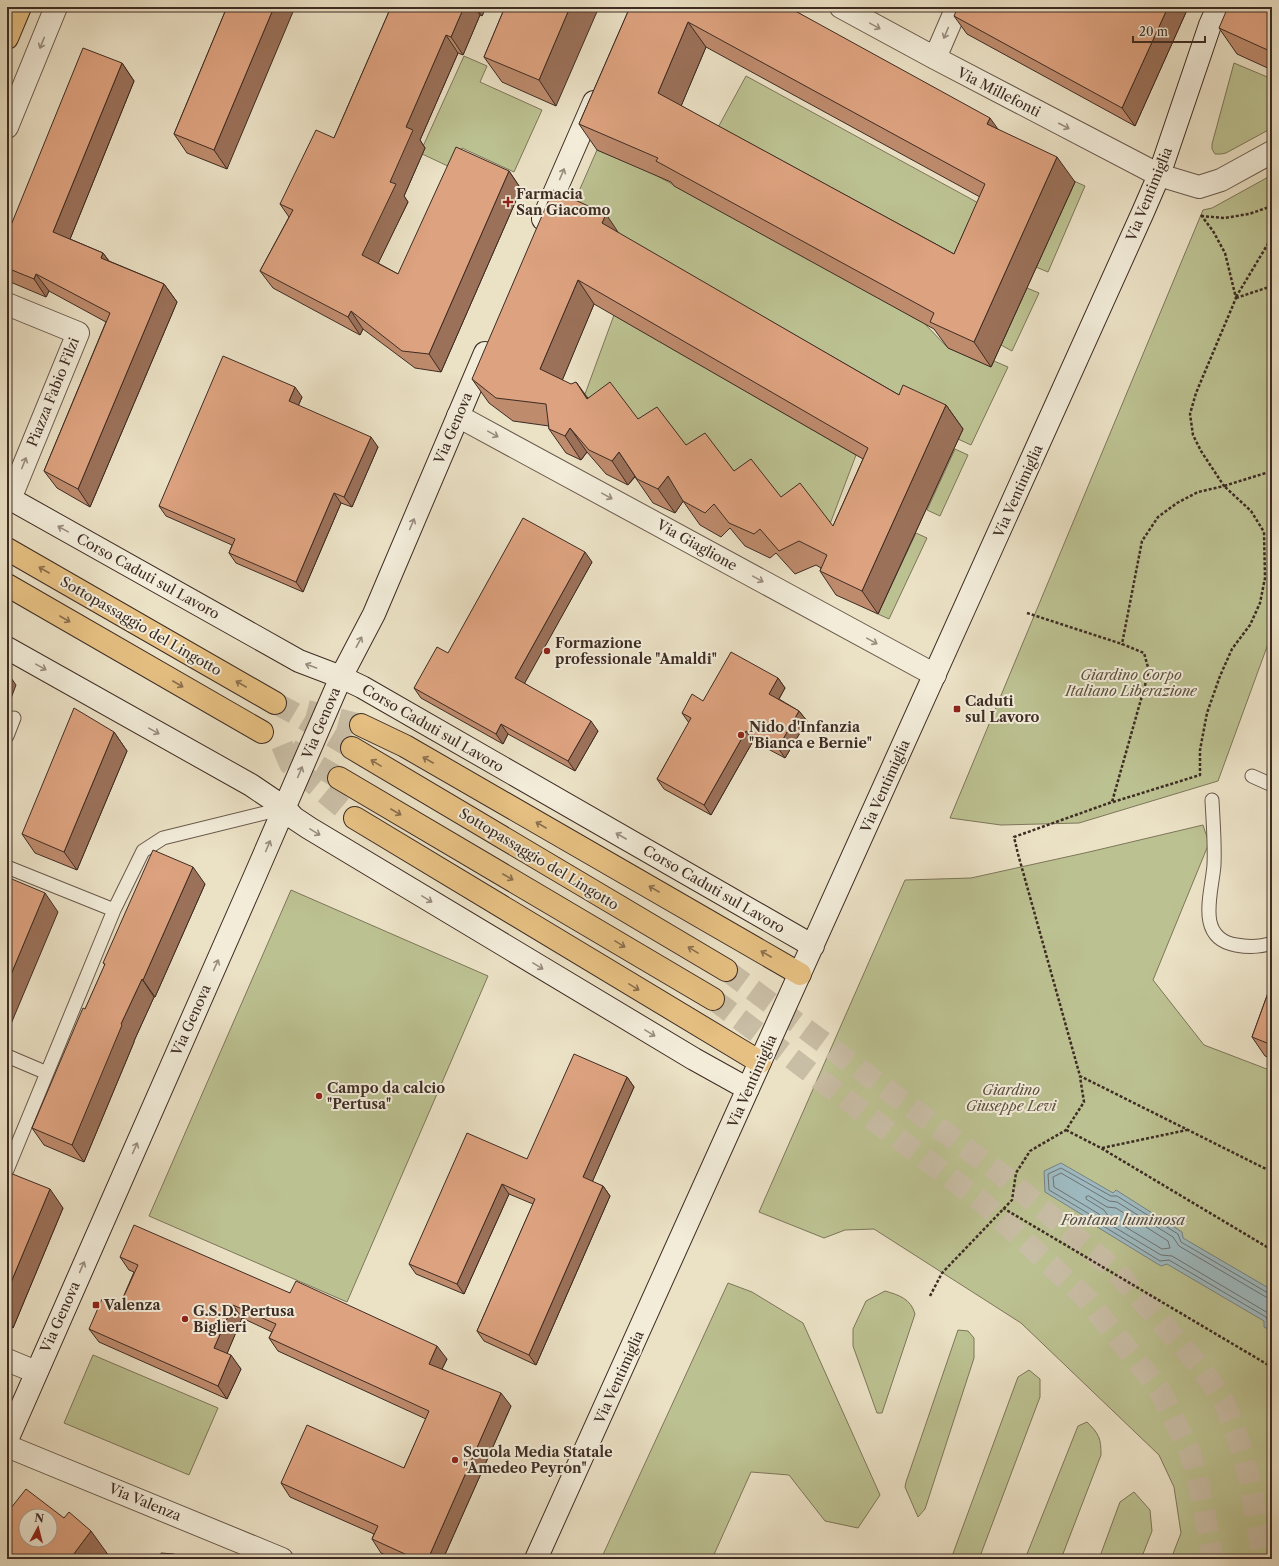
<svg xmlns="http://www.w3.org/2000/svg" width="1279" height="1566" font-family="'Libre Caslon Text',serif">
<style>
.green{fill:#bcc191;stroke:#7d765a}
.water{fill:#9ebac0;stroke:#788182}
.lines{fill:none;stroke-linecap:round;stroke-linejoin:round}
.shore{stroke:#6e7372;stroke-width:1}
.primary-tunnel{stroke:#c8bda5;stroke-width:22;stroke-dasharray:22 11;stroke-linecap:butt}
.lane-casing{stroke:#69594c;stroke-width:15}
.street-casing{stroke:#69594c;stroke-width:24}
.secondary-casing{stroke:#3e2c24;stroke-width:24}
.primary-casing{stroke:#3e2c24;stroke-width:24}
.path{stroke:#3e2c24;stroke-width:2.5;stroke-dasharray:3 2;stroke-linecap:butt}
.lane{stroke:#f2ecd9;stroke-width:13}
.street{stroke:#f2ecd9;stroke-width:22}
.secondary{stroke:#f2ecd9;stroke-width:22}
.primary{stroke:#e6c082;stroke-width:22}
.wall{fill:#be8b6d;stroke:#3e2c24;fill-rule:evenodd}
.shaded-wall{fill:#9b7159;stroke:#3e2c24}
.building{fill:#dda27f;stroke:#3e2c24;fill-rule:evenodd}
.oneway{stroke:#988c7e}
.oneway2{stroke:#8a6f4e}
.poi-dot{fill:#8f2418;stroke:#f2ecd9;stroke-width:1.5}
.labels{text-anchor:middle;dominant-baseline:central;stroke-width:4;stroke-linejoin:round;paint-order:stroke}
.street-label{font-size:14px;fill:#3e2c24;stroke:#f2ecd9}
.poi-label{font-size:14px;font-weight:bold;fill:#3e2c24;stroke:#f2ecd9;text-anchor:start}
.park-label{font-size:14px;font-style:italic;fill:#5e513f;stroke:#f2ecd9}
.water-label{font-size:15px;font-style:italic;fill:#56504b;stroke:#f2ecd9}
</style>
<rect width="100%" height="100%" fill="#ebe1c5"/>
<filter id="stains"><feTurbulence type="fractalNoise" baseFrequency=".005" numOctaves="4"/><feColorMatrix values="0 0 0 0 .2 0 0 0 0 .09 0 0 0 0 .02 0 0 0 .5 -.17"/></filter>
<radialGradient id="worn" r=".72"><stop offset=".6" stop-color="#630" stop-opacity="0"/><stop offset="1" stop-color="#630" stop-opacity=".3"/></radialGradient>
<path class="green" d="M 464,56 L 487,66 L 480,82 L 542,110 L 514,172 L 462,148 L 452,168 L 420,153 Z
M 1234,63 L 1272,79 L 1272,128 L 1226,153 L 1221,154 L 1215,154 L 1212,149 L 1212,144 Z
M 746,76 L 982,205 L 951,263 L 715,133 Z
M 597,150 L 652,173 L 924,323 L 948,348 L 991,367 L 994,361 L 1008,367 L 971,445 L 958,439 L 920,409 L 569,214 Z
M 1272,175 L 1272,633 L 1218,781 L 1079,823 L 1001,825 L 950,818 L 1203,210 L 1212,208 Z
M 1074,181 L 1085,186 L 1048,272 L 1036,267 Z
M 1027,288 L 1039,293 L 1012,351 L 1001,345 Z
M 614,315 L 856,455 L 830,524 L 793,524 L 698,472 L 581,405 Z
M 955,449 L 968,455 L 940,516 L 927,510 Z
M 916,533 L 927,538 L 889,619 L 878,614 Z
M 1203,825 L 1209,843 L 1153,980 L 1204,1045 L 1272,1071 L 1272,1559 L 1171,1559 L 1181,1533 L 1174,1487 L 1159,1455 L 1021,1323 L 874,1229 L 845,1230 L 824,1238 L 759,1212 L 905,880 L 971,878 L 1089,852 Z
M 291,890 L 488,976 L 347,1302 L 149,1216 Z
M 728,1283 L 752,1292 L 803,1323 L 880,1495 L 858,1528 L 825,1521 L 789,1475 L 751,1472 L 712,1559 L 601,1559 Z
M 885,1291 C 899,1295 911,1299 915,1314 L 882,1413 L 877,1413 L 853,1346 L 853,1329 L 866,1301 Z
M 958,1330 L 968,1331 L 974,1338 L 974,1358 L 925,1509 L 918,1517 L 905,1487 L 906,1482 Z
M 93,1355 L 218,1408 L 189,1475 L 64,1423 Z
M 1029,1370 L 1040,1379 L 1040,1397 L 979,1559 L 951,1559 L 1018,1377 Z
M 1087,1422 C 1099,1434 1101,1438 1101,1455 L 1061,1559 L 1025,1559 L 1078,1426 Z
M 1134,1492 L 1150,1510 L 1152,1531 L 1141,1559 L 1099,1559 L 1120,1502 Z"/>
<path class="water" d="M 1061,1163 L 1113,1193 L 1116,1190 L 1182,1232 L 1183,1238 L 1272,1290 L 1272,1331 L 1264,1327 L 1264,1321 L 1167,1264 L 1161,1266 L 1094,1225 L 1094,1222 L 1045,1192 L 1044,1171 Z"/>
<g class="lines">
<path class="shore" d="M 1089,1196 L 1107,1207 L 1116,1208 L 1168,1241 L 1170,1248 L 1162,1249 L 1109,1217 L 1104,1210 L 1086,1199 L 1086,1197 Z
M 1272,1293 L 1268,1293 L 1181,1242 L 1178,1234 L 1117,1196 L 1111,1196 L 1061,1168 L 1048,1174 L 1049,1190 L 1096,1218 L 1100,1224 L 1160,1261 L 1169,1260 L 1266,1317 L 1269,1324 L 1272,1326
M 1272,1298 L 1266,1297 L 1179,1246 L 1173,1237 L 1117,1202 L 1109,1201 L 1061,1173 L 1053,1177 L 1054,1187 L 1099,1214 L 1104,1221 L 1161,1255 L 1172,1256 L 1268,1313 L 1272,1317"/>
<path class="primary-tunnel" d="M 275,703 L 294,713 L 352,748
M 307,711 L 361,725
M 282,745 L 290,764 L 355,818
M 290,750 L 339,778
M 726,970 L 1002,1175 L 1114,1269 L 1202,1369 L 1224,1402 L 1236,1433 L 1249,1477 L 1263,1559
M 713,999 L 981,1201 L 1086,1298 L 1159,1389 L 1190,1452 L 1200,1489 L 1213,1559"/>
<g class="lane-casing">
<path id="lane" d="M 7,736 L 14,718
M 1252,776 L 1272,785
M 1212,800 C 1213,821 1215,843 1214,865 C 1212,893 1195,938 1236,945 C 1247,947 1261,947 1272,943
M 7,867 L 114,910 L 7,1170
M 114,910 L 143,851 L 163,838 L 285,808
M 7,1056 L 47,1073"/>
</g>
<g class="street-casing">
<path id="street" d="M 841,7 L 935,58 L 1159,175 L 1199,187 L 1221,180 L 1272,152
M 935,58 L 957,7
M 7,127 L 56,7
M 7,304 L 78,333 L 10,499
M 458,416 L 935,675
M 7,1360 L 36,1372
M 7,1446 L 282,1559"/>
</g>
<g class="secondary-casing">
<path id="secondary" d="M 543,219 L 594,102
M 7,497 L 299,661 L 341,677 L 362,687 L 813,946
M 7,648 L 251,785 L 285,808 L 294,818 L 309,828 L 694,1059 L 748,1089
M 7,1440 L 254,878 L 341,677 L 374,614 L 485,353
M 536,1559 L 1143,212 L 1159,175 L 1210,25 L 1218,7"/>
</g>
<g class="primary-casing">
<path id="primary" d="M 7,38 L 20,7
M 7,549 L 275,703
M 7,585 L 262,732
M 361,725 L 405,746 L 800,974
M 352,748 L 726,970
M 339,778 L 713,999
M 355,818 L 760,1062"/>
</g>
<path class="path" d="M 7,161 L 11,150
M 1201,215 L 1213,231 L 1225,253 L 1236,298 L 1196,393 L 1190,414 L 1193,435 L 1201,451 L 1224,486 L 1198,492 L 1177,503 L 1158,517 L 1142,541 L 1122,644 L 1144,653 L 1149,671 L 1112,802 L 1014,837 L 1018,854 L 1080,1076 L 1272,1172
M 1201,216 L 1224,218 L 1249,214 L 1272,206
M 1236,297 L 1272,237
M 1236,298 L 1272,286
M 1027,613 L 1122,644
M 1113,802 L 1200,775 L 1200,750 L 1207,713 L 1220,676 L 1232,649 L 1250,625 L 1260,603 L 1265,578 L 1264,532 L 1251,511 L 1224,486 L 1272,471
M 1066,1130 L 1101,1148 L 1272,1250
M 1102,1148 L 1187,1130
M 1003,1208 L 1270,1366 L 1272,1365
M 930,1296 L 942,1273 L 1012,1200 L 1016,1173 L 1030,1151 L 1066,1130 L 1084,1102 L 1080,1077"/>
<use href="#lane" class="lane"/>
<use href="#street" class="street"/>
<use href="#secondary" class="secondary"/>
<use href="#primary" class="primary"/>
</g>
<path class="wall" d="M 227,7 L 227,169 L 187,153 L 174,134 Z
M 391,7 L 486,7 L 482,16 L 480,15 L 463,55 L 458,53 L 420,140 L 425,148 L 404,196 L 408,202 L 378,263 L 398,274 L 509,171 L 521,189 L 441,372 L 415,368 L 363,329 L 360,335 L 273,288 L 260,271 L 289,217 L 280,204 L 334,138 Z
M 505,7 L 556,106 L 502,82 L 484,57 Z
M 630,7 L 788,7 L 999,130 L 1075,182 L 991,367 L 948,348 L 934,329 L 674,186 L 671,182 L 597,150 L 579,124 ZM 706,47 L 980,197 L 954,254 L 681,106 Z
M 1272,7 L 1272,70 L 1237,54 L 1219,28 Z
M 1186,8 L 1187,10 L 1135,126 L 967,34 L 954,16 Z
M 122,63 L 134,81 L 70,239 L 103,253 L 109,261 L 164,284 L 177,302 L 90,507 L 57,488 L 44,471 L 106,322 L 49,291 L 46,297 L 8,281 L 7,280 L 7,235 Z
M 619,234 L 899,395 L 946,405 L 963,429 L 878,614 L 836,595 L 820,571 L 821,568 L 816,565 L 795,574 L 776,553 L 770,558 L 745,546 L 730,528 L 721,537 L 700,525 L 683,501 L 675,513 L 653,503 L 635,477 L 628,485 L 606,474 L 587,452 L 581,460 L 566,453 L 549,429 L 549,426 L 513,421 L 489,403 L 472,379 ZM 594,304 L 863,459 L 833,526 L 638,419 L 588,398 L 562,380 Z
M 302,397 L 298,406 L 378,447 L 352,507 L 341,503 L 303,592 L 236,563 L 229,553 L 232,545 L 166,516 L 159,506 Z
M 592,562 L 524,683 L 598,731 L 575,771 L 508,734 L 503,744 L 421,698 L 414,688 L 448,653 Z
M 778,678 L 785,688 L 779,699 L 799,711 L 807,721 L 785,758 L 753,741 L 711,815 L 664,789 L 657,779 L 689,723 L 682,713 L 703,701 Z
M 114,732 L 127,751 L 77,870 L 35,853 L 22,834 Z
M 205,884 L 155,997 L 154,997 L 134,1041 L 134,1042 L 84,1162 L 44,1145 L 32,1128 L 105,965 L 103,963 Z
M 1272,982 L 1272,1059 L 1265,1056 L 1252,1037 Z
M 627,1077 L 634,1087 L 592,1182 L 603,1186 L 610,1196 L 536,1365 L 484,1341 L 477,1331 L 533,1204 L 509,1194 L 464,1294 L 416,1274 L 409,1264 L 527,1159 Z
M 7,1180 L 63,1208 L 13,1328 L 7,1325 Z
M 120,1257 L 290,1293 L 447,1359 L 442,1369 L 511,1406 L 443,1559 L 396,1559 L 381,1553 L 372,1539 L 374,1534 L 290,1497 L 281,1483 L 404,1468 L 426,1419 L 278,1351 L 269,1338 L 272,1332 L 242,1318 L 227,1353 L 241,1369 L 227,1399 L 99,1342 L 89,1329 L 119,1307 L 134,1272 L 129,1270 Z"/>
<path class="shaded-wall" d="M 274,7 L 295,7 L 227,169 L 214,150 Z
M 464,7 L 474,7 L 480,15 L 463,55 L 451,37 Z
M 475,7 L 486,7 L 482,16 Z
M 570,7 L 599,7 L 556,106 L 539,80 Z
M 1168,7 L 1186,7 L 1186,8 L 1187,10 L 1135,126 L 1122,108 Z
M 688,22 L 706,47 L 676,118 L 658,93 Z
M 446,35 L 458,53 L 420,140 L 425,148 L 404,196 L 408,202 L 374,272 L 362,255 L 390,182 L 406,127 Z
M 122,63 L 134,81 L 66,249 L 53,232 Z
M 990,118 L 1008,143 L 987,124 Z
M 1057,157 L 1075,182 L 991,367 L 974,342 Z
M 509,171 L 521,189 L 441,372 L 429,354 Z
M 606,214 L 622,238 L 602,223 Z
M 103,253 L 116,271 L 101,258 Z
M 36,274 L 49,291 L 46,297 L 34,279 Z
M 578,280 L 594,304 L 557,393 L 540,369 Z
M 164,284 L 177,302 L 90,507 L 78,489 Z
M 351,311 L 363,329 L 360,335 L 348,317 Z
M 576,382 L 593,405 L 587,399 Z
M 295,387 L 302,397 L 296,411 L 289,401 Z
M 946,405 L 963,429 L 878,614 L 862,591 Z
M 570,428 L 587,452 L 581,460 L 565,436 Z
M 371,437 L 378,447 L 352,507 L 344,497 Z
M 619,452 L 635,476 L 628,485 L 612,461 Z
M 668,476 L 684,500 L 675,513 L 658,489 Z
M 334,493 L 341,503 L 303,592 L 296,582 Z
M 585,552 L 592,562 L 522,688 L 515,678 Z
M 7,672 L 16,685 L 7,709 Z
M 778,678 L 785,688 L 776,704 L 769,694 Z
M 799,711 L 807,721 L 785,758 L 778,748 Z
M 591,721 L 598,731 L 575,771 L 568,761 Z
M 501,724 L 508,734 L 503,744 L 496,734 Z
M 746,731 L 753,741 L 711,815 L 704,805 Z
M 114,732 L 127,751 L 77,870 L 64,852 Z
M 193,867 L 205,884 L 155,997 L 143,980 Z
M 45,893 L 58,912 L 8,1031 L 7,1029 L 7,984 Z
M 142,979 L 154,997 L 134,1041 L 134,1042 L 84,1162 L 72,1145 L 121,1024 Z
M 627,1077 L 634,1087 L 590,1187 L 583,1177 Z
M 502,1184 L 509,1194 L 464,1294 L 457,1284 Z
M 603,1186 L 610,1196 L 536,1365 L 529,1355 Z
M 50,1189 L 63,1208 L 13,1328 L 7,1319 L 7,1292 Z
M 233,1305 L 242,1318 L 224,1361 L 214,1348 Z
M 437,1346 L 447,1359 L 438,1377 L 429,1364 Z
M 231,1355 L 241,1369 L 227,1399 L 218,1386 Z
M 501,1393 L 511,1406 L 443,1559 L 428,1559 Z
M 91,1531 L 109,1556 L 107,1559 L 70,1559 Z"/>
<path class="building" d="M 227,7 L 274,7 L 214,150 L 174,134 Z
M 391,7 L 464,7 L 451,37 L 446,35 L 406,127 L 413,130 L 390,182 L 396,184 L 362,255 L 398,274 L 456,147 L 509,171 L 429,354 L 402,351 L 351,311 L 348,317 L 260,271 L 293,210 L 280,204 L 316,130 L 334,138 Z
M 505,7 L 570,7 L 539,80 L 484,57 Z
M 630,7 L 788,7 L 990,118 L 987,124 L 1057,157 L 974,342 L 930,322 L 934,313 L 656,161 L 658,158 L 579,124 ZM 688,22 L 985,184 L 954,254 L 658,93 Z
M 958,7 L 1168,7 L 1122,108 L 954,16 Z
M 1228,7 L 1272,7 L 1272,52 L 1219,28 Z
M 83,48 L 122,63 L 53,232 L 103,253 L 101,258 L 164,284 L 78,489 L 44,471 L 110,313 L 36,274 L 34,279 L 7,268 L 7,235 Z
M 553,190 L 606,214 L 602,223 L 899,395 L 903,385 L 946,405 L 862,591 L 820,571 L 827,555 L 799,541 L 779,551 L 760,529 L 754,534 L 729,523 L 714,504 L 705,513 L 683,501 L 668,476 L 658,489 L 637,479 L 619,452 L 612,461 L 589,450 L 570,428 L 565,436 L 549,429 L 546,404 L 496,398 L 472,379 ZM 578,280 L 868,448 L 833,526 L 800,483 L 781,497 L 751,459 L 734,471 L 705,433 L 686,445 L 657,407 L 638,419 L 610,382 L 587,399 L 576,382 L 571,384 L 540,369 Z
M 223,356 L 295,387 L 289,401 L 371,437 L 344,497 L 334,493 L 296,582 L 229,553 L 235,539 L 159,506 Z
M 523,518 L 585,552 L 515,678 L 591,721 L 568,761 L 501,724 L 496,734 L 414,688 L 437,647 L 448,653 Z
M 731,652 L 778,678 L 769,694 L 799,711 L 778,748 L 746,731 L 704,805 L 657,779 L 691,718 L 682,713 L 692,694 L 703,701 Z
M 74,708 L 114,732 L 64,852 L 22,834 Z
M 153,850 L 193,867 L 143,980 L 142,979 L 121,1024 L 122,1025 L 72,1145 L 32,1128 L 83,1008 L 85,1009 L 105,964 L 103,963 Z
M 7,877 L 45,893 L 7,984 Z
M 1272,982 L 1272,1045 L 1252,1037 Z
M 574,1054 L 627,1077 L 583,1177 L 603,1186 L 529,1355 L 477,1331 L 535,1199 L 502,1184 L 457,1284 L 409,1264 L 467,1133 L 527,1159 Z
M 10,1173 L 50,1189 L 7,1292 L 7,1180 Z
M 134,1225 L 290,1293 L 296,1281 L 437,1346 L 429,1364 L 501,1393 L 428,1559 L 416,1559 L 372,1539 L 378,1526 L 281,1483 L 307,1425 L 404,1468 L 429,1411 L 269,1338 L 276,1324 L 233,1305 L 214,1348 L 231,1355 L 218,1386 L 89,1329 L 102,1299 L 119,1307 L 138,1265 L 120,1257 Z
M 26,1489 L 64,1518 L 69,1512 L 91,1531 L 70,1559 L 7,1559 L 7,1513 ZM 26,1516 L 50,1516 L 50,1540 L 26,1540 Z
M 161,1553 L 174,1554 L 186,1559 L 159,1559 Z"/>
<defs><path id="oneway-shaft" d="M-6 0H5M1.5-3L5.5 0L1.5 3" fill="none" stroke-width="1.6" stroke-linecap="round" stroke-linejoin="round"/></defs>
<g class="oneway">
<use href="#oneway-shaft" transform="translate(875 26) rotate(29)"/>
<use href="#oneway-shaft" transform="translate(946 33) rotate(113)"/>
<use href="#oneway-shaft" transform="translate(42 43) rotate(112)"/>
<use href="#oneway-shaft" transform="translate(1064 126) rotate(27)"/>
<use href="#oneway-shaft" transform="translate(562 174) rotate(-67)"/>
<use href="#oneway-shaft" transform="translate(493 434) rotate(29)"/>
<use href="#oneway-shaft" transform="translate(24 463) rotate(-68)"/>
<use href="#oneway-shaft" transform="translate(607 496) rotate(29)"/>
<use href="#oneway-shaft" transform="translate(412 524) rotate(-67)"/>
<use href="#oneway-shaft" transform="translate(63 529) rotate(-151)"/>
<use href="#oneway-shaft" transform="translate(758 579) rotate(29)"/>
<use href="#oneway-shaft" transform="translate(872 641) rotate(29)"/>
<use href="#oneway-shaft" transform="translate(359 642) rotate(-62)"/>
<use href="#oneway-shaft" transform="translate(311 666) rotate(-160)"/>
<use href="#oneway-shaft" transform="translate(41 667) rotate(29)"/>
<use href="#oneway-shaft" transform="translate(154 731) rotate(29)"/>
<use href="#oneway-shaft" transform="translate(300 772) rotate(-67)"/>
<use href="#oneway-shaft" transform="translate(315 832) rotate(31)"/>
<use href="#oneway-shaft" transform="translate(621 836) rotate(-150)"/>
<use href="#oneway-shaft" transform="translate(268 846) rotate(-67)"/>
<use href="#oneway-shaft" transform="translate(427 899) rotate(31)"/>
<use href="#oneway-shaft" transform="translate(216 965) rotate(-66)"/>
<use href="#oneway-shaft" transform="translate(538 966) rotate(31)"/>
<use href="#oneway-shaft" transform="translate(650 1033) rotate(31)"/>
<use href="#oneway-shaft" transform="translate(135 1148) rotate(-66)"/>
<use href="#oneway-shaft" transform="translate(82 1267) rotate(-66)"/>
</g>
<g class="oneway2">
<use href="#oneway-shaft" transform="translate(44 570) rotate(-150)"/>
<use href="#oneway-shaft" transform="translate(65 619) rotate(30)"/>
<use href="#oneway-shaft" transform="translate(178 684) rotate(30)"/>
<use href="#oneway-shaft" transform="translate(241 684) rotate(-150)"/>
<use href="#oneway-shaft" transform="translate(428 760) rotate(-150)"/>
<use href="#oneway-shaft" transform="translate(376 763) rotate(-149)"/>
<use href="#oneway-shaft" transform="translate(396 812) rotate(30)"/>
<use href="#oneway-shaft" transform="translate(541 825) rotate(-150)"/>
<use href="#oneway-shaft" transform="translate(508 877) rotate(30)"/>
<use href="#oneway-shaft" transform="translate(654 889) rotate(-150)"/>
<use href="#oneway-shaft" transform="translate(620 944) rotate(31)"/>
<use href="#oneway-shaft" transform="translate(693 950) rotate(-149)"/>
<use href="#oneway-shaft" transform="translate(766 954) rotate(-150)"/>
<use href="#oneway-shaft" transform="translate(634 987) rotate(31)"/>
</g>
<g class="poi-dot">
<path d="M506 196h4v4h4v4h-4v4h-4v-4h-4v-4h4z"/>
<circle cx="547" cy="651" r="4"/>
<rect x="953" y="705" width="8" height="8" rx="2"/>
<circle cx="741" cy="735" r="4"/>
<circle cx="319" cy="1096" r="4"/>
<rect x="92" y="1301" width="8" height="8" rx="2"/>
<circle cx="185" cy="1319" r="4"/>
<circle cx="455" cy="1460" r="4"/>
</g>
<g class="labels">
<g class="street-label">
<text transform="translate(999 92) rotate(27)">Via Millefonti</text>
<text transform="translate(1149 194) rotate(-68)">Via Ventimiglia</text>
<text transform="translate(53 392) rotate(-68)">Piazza Fabio Filzi</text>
<text transform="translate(453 428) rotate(-67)">Via Genova</text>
<text transform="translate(1018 491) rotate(-66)">Via Ventimiglia</text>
<text transform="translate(697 545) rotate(29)">Via Giaglione</text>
<text transform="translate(148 576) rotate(29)">Corso Caduti sul Lavoro</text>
<text transform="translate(141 626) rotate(30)">Sottopassaggio del Lingotto</text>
<text transform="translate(321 723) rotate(-67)">Via Genova</text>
<text transform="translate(433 728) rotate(30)">Corso Caduti sul Lavoro</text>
<text transform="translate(885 786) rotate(-66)">Via Ventimiglia</text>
<text transform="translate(539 859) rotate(31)">Sottopassaggio del Lingotto</text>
<text transform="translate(714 889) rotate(30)">Corso Caduti sul Lavoro</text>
<text transform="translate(191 1020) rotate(-66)">Via Genova</text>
<text transform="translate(752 1081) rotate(-66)">Via Ventimiglia</text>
<text transform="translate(60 1317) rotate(-66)">Via Genova</text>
<text transform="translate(619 1377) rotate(-66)">Via Ventimiglia</text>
<text transform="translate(145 1502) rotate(22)">Via Valenza</text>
</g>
<g class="poi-label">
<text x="516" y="194">Farmacia<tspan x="516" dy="16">San Giacomo</tspan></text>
<text x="555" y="643">Formazione<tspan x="555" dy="16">professionale "Amaldi"</tspan></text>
<text x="965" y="701">Caduti<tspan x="965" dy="16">sul Lavoro</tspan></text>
<text x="749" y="727">Nido d'Infanzia<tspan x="749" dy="16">"Bianca e Bernie"</tspan></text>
<text x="327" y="1088">Campo da calcio<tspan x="327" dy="16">"Pertusa"</tspan></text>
<text x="104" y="1305">Valenza</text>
<text x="193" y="1311">G.S.D. Pertusa<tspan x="193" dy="16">Biglieri</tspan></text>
<text x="463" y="1452">Scuola Media Statale<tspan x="463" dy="16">"Amedeo Peyron"</tspan></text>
</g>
<g class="park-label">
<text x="1131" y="675">Giardino Corpo<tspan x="1131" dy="16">Italiano Liberazione</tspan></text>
<text x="1011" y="1090">Giardino<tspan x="1011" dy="16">Giuseppe Levi</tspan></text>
</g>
<g class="water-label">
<text x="1123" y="1219">Fontana luminosa</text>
</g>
</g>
<rect width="1279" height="1566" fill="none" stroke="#ebe1c5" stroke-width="24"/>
<rect x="8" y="8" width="1263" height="1550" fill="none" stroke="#3e2c24" stroke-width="2"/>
<rect x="12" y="12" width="1255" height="1542" fill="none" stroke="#3e2c24"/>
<g transform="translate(38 1528) rotate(7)"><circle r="19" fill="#f2ecd9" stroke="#aa9f91"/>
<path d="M0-3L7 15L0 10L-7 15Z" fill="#8f2418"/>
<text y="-6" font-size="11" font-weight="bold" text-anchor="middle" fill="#3e2c24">N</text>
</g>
<path d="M1133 36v6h72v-6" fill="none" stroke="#3e2c24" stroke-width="2"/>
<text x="1139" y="36" font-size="12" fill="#3e2c24" stroke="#f2ecd9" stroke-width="3" paint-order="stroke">20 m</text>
<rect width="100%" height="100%" filter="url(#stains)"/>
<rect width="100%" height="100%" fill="url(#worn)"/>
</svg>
